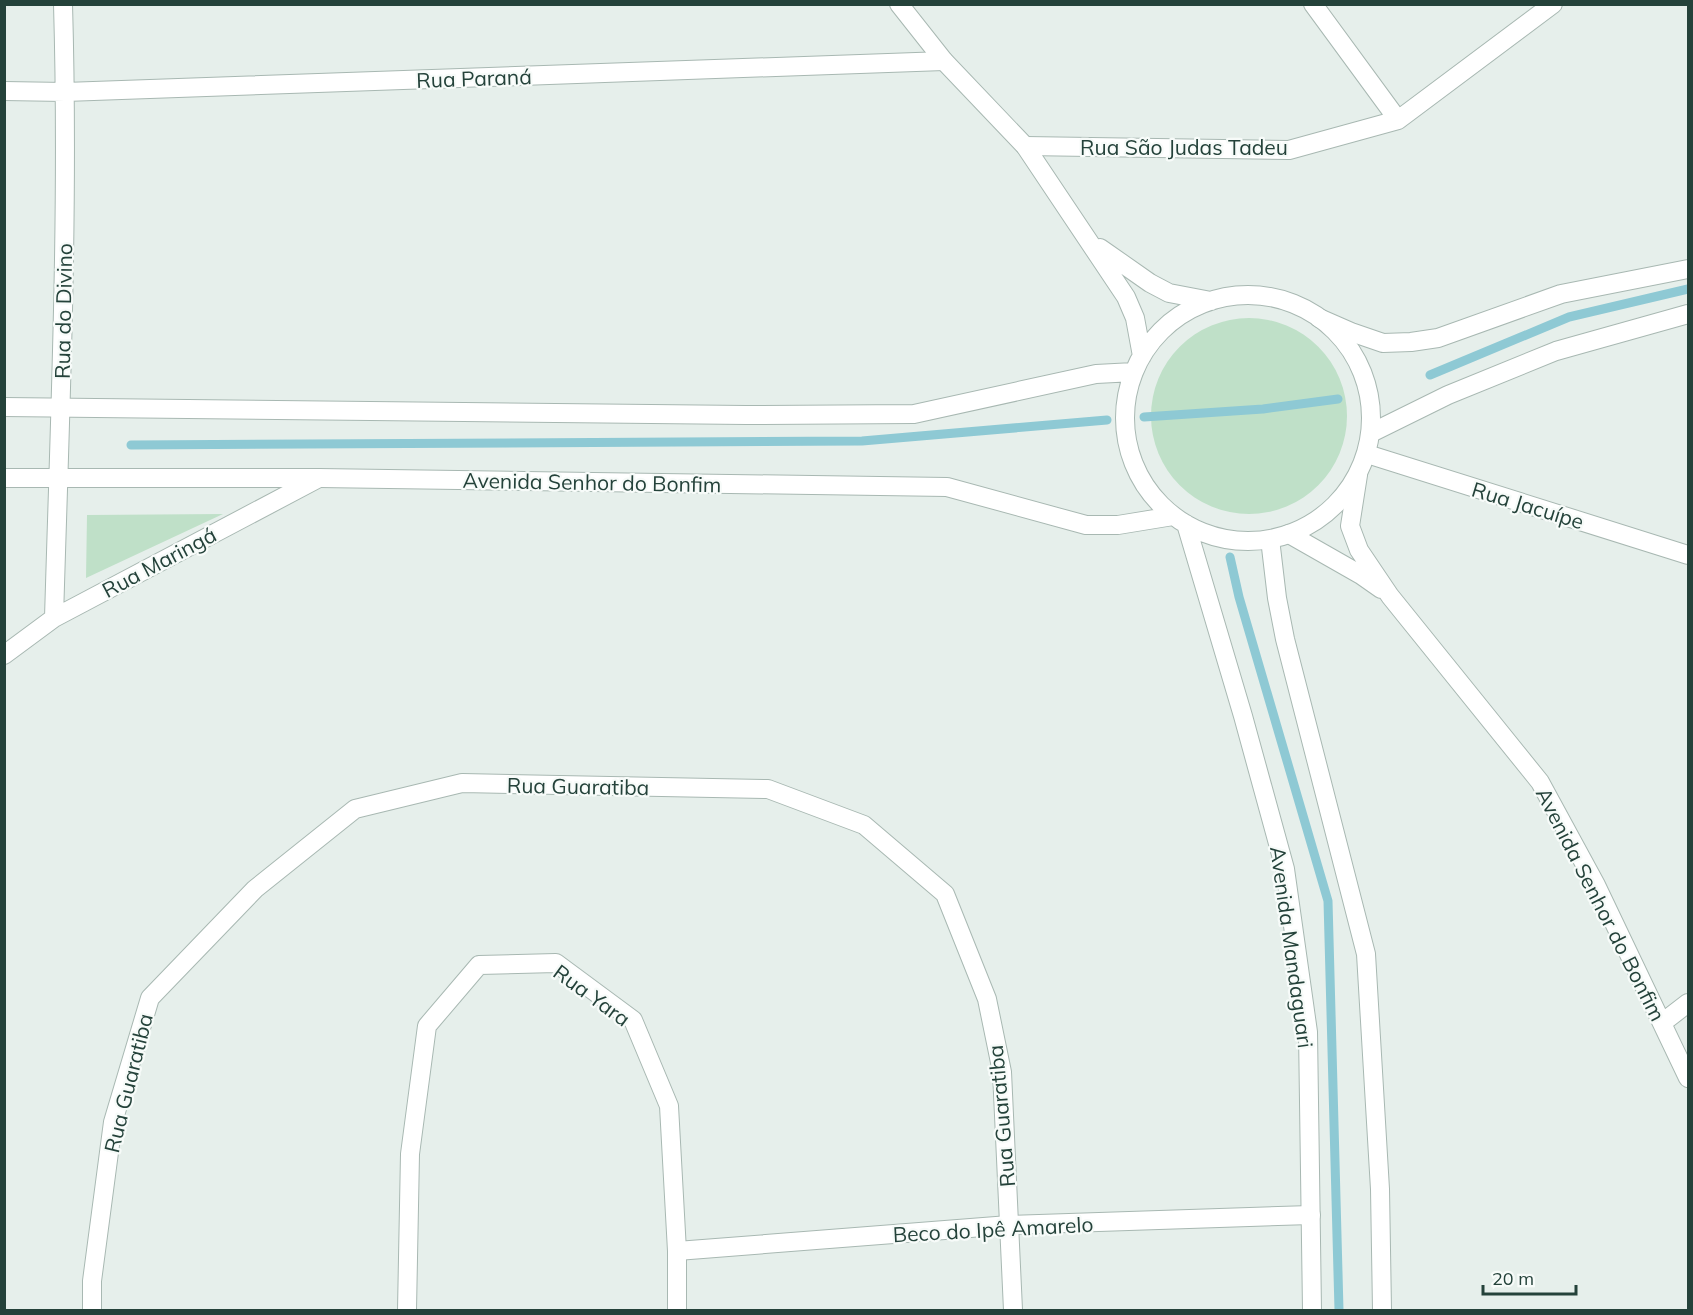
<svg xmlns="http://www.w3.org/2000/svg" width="1693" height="1315" font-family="Mulish,sans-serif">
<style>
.green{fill:#bfe0c8}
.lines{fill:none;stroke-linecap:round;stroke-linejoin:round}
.stream{stroke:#8ec9d4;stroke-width:9}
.service-casing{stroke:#a8b8b2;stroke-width:20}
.minor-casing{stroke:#a8b8b2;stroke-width:20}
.tertiary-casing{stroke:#a8b8b2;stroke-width:20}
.service{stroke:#fff;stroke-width:18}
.minor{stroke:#fff;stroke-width:18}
.tertiary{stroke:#fff;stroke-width:18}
.labels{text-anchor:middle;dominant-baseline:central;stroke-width:4.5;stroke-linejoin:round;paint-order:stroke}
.street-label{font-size:21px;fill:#24423a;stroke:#f7fbf9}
</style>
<rect width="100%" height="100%" fill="#e6efeb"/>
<path class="green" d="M1151 416a98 98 0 1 1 196 0a98 98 0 1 1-196 0Z
M 223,514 L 86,578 L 87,515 Z"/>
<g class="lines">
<path class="stream" d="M 1430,375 L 1569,317 L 1688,289
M 1144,417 L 1263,409 L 1338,399
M 131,445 L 862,441 L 1107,420
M 1230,557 L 1239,597 L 1328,901 L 1339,1310"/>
<g class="service-casing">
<path id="service" d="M 677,1251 L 1009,1225 L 1311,1215"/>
</g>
<g class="minor-casing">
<path id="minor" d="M 1313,4 L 1398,120
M 4,91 L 65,92 L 944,61
M 1025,146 L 1289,150 L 1398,120 L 1553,4
M 1319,318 L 1351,332 L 1383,343 L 1411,342 L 1438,338 L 1561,294 L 1688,269
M 1371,433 L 1448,395 L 1556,351 L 1688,314
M 1367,454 L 1688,555
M 1358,475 L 1350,526 L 1359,550 L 1390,596 L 1540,782 L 1596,885 L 1688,1078
M 1289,534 L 1361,575 L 1381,589
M 54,618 C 60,414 69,209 63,4
M 4,655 L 54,618 L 319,478
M 1662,1023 L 1688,1003
M 92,1310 L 92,1281 L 113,1122 L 150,998 L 255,889 L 355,809 L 462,783 L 768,789 L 864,825 L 945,894 L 987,999 L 1002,1072 L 1013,1310
M 407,1310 L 410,1154 L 427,1026 L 479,965 L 556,963 L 633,1020 L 669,1106 L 677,1251 L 677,1310"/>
</g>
<g class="tertiary-casing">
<path id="tertiary" d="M 899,4 L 944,61 L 1025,146 L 1126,297 L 1135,318 L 1142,356
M 1100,248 L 1150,283 L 1169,293 L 1211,301
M1125 418a123 123 0 1 1 246 0a123 123 0 1 1-246 0Z
M 4,407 L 746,415 L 914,414 L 1096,374 L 1134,372
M 4,478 L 319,478 L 947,487 L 1086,525 L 1118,525 L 1173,516
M 1186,524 L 1243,716 L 1285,869 L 1308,1032 L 1312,1310
M 1270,539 L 1277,598 L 1285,639 L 1366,954 L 1380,1189 L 1382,1310"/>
</g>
<use href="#service" class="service"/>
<use href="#minor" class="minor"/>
<use href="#tertiary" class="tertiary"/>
</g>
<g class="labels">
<g class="street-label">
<text transform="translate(474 78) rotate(-2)">Rua Paraná</text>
<text x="1184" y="147">Rua São Judas Tadeu</text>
<text transform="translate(63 311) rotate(-89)">Rua do Divino</text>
<text transform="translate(592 482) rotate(1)">Avenida Senhor do Bonfim</text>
<text transform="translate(1528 505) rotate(17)">Rua Jacuípe</text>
<text transform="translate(159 562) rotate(-28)">Rua Maringá</text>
<text transform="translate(578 786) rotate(1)">Rua Guaratiba</text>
<text transform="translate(1601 904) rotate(63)">Avenida Senhor do Bonfim</text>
<text transform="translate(1292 947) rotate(82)">Avenida Mandaguari</text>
<text transform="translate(592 995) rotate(36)">Rua Yara</text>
<text transform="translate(128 1083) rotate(-76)">Rua Guaratiba</text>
<text transform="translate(1001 1116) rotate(-95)">Rua Guaratiba</text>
<text transform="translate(993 1229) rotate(-3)">Beco do Ipê Amarelo</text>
</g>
</g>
<rect width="1693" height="1315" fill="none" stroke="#24423a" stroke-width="12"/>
<path d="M1483 1285v9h93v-9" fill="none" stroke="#24423a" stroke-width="3"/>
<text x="1492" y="1285" font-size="18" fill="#24423a" stroke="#f7fbf9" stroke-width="4.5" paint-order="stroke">20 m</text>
</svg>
